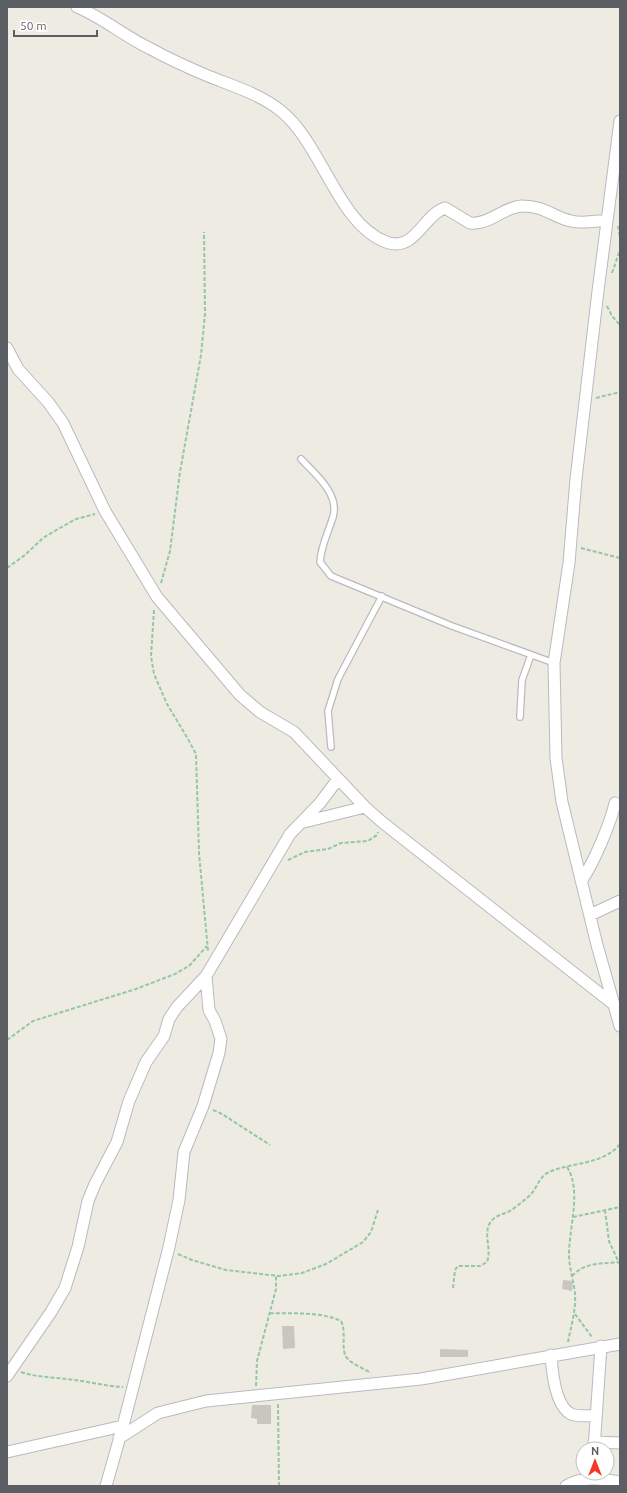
<svg xmlns="http://www.w3.org/2000/svg" width="627" height="1493" font-family="Ubuntu,sans-serif">
<style>
.building{fill:#c9c6bf}
.lines{fill:none;stroke-linecap:round;stroke-linejoin:round}
.service-casing{stroke:#b8bac0;stroke-width:8}
.minor-casing{stroke:#b8bac0;stroke-width:13}
.path{stroke:#94c7a4;stroke-width:2;stroke-dasharray:4 2;stroke-linecap:butt}
.service{stroke:#fff;stroke-width:5.5}
.minor{stroke:#fff;stroke-width:11}
</style>
<rect width="100%" height="100%" fill="#eeece2"/>
<path class="building" d="M 563,1280 L 573,1281 L 572,1291 L 562,1289 Z
M 282,1326 L 294,1326 L 295,1348 L 283,1349 Z
M 440,1349 L 468,1350 L 468,1357 L 440,1357 Z
M 252,1405 L 271,1405 L 271,1424 L 257,1424 L 257,1419 L 251,1418 Z"/>
<g class="lines">
<g class="service-casing">
<path id="service" d="M 301,459 C 315,474 340,494 333,517 C 328,533 321,546 320,562 L 331,576 L 452,626 L 554,663
M 520,717 L 522,680 L 531,655
M 331,747 L 328,711 L 338,679 L 382,596"/>
</g>
<g class="minor-casing">
<path id="minor" d="M 77,7 C 104,18 125,37 151,49 C 169,59 189,68 208,76 C 233,86 260,94 281,111 C 322,144 338,224 386,242 C 415,253 424,214 445,208 L 470,223 C 490,225 503,207 522,206 C 546,206 552,217 571,221 C 583,224 595,221 607,220
M 620,121 L 598,291 L 576,479 L 569,563 L 554,663 L 556,758 L 562,802 L 597,945 L 620,1026
M 7,348 L 18,369 L 48,402 L 63,423 L 105,511 L 157,597 L 240,695 L 260,712 L 294,732 L 365,807 L 382,822 L 612,1003
M 304,822 L 365,807
M 581,881 C 593,865 611,822 615,803
M 590,915 L 620,901
M 551,1355 C 552,1371 555,1406 571,1414 C 577,1417 588,1415 596,1416
M 7,1376 L 51,1312 L 65,1288 L 78,1247 L 88,1201 L 95,1184 L 117,1142 L 129,1101 L 146,1062 L 164,1036 L 169,1019 L 177,1007 L 206,976
M 119,1438 L 158,1413 L 206,1401 L 421,1379 L 620,1344
M 594,1442 L 620,1443
M 594,1449 L 601,1346
M 7,1452 L 123,1426
M 106,1486 L 123,1426 L 169,1247 L 179,1200 L 184,1152 L 203,1106 L 219,1053 L 221,1039 L 215,1021 L 209,1010 L 206,976 L 290,834 L 320,803 L 338,779
M 566,1486 C 581,1476 603,1479 620,1482"/>
</g>
<path class="path" d="M 618,226 L 620,237
M 612,273 L 620,250
M 607,306 L 612,316 L 620,325
M 596,398 L 620,392
M 581,548 L 620,558
M 7,568 L 25,555 L 43,538 L 58,529 L 76,519 L 95,514
M 161,583 L 170,551 L 180,472 L 201,355 L 205,314 L 204,232
M 154,610 L 151,656 L 154,674 L 167,704 L 188,739 L 196,754 L 199,853 L 208,951
M 288,860 L 305,852 L 328,849 L 341,843 L 368,841 L 377,835 L 378,832
M 7,1040 L 33,1021 L 136,989 L 175,974 L 189,966 L 207,946
M 213,1110 L 222,1114 L 270,1145
M 567,1167 C 582,1190 569,1228 569,1254 C 569,1268 574,1281 575,1294 C 576,1311 571,1326 568,1342
M 605,1210 L 609,1241 L 620,1265
M 573,1217 L 620,1207
M 178,1254 L 192,1260 L 226,1270 L 279,1276 L 302,1273 L 326,1264 L 363,1242 L 371,1232 L 378,1210
M 572,1276 C 585,1262 601,1264 619,1262
M 453,1288 L 455,1270 L 458,1266 L 480,1266 L 487,1262 C 492,1250 483,1234 490,1223 C 494,1216 501,1215 508,1212 C 515,1208 522,1202 528,1197 C 537,1190 538,1177 549,1172 C 571,1162 604,1165 620,1144
M 270,1313 C 292,1314 320,1311 341,1321 C 347,1332 340,1350 347,1358 C 352,1364 364,1369 371,1373
M 575,1314 L 592,1337
M 21,1372 C 38,1378 56,1377 74,1380 C 90,1382 106,1386 123,1387
M 256,1386 L 257,1361 L 276,1289 L 276,1275
M 278,1404 L 279,1486"/>
<use href="#service" class="service"/>
<use href="#minor" class="minor"/>
</g>
<rect width="627" height="1493" fill="none" stroke="#5b5f64" stroke-width="16"/>
<g transform="translate(595 1461)"><circle r="19" fill="#ffffff" stroke="#bdbfc1"/>
<path d="M0-3L7 15L0 10L-7 15Z" fill="#f43722"/>
<text y="-6" font-size="11" font-weight="bold" text-anchor="middle" fill="#5b5f64">N</text>
</g>
<path d="M14 30v6h83v-6" fill="none" stroke="#5b5f64" stroke-width="2"/>
<text x="20" y="30" font-size="12" fill="#5b5f64" stroke="#ffffff" stroke-width="3" paint-order="stroke">50 m</text>
</svg>
